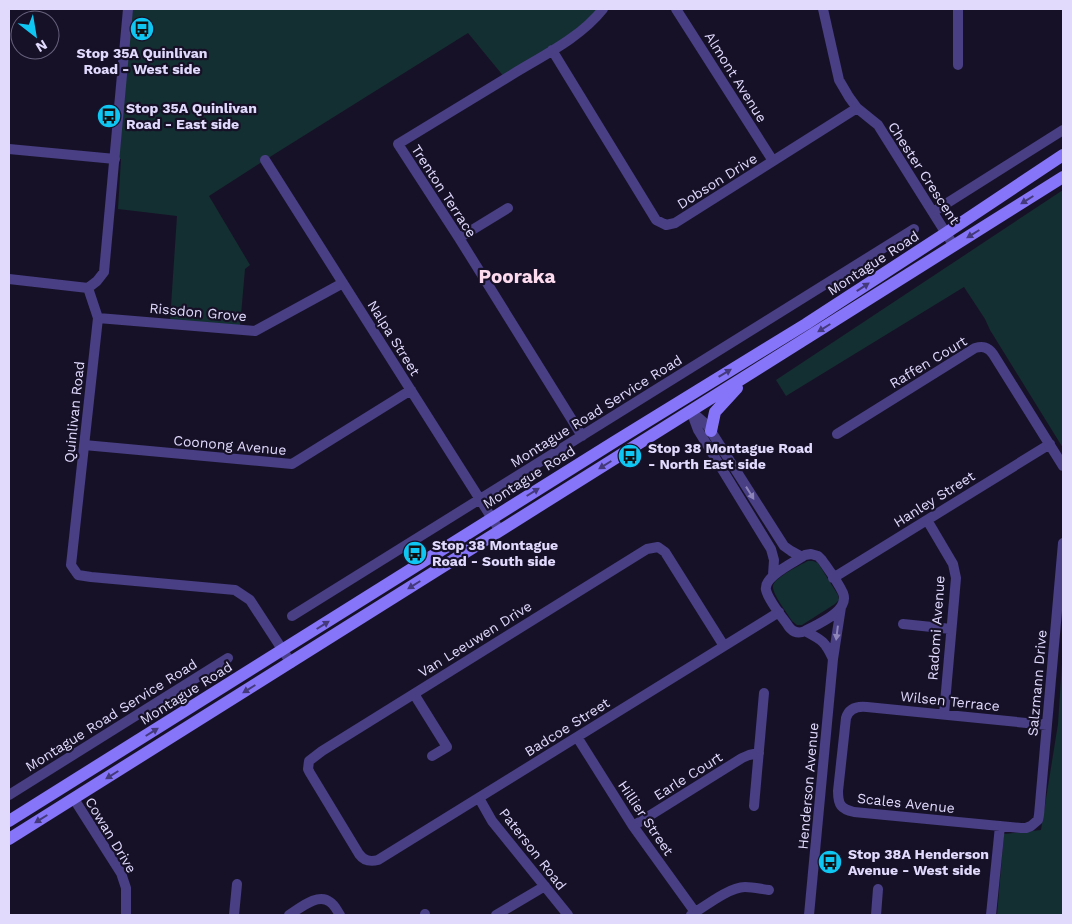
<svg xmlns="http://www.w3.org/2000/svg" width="1072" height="924" font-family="'Work Sans',sans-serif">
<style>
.green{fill:#142f31}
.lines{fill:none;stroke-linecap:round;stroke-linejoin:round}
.minor{stroke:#483f84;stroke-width:10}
.secondary{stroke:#8675f8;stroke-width:12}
.oneway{fill:#43397b}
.oneway2{fill:#8d85ba}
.labels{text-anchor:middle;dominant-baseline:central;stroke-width:4.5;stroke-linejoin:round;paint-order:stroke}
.poi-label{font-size:14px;font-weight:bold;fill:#e1dafd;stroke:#171128;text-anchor:start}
.street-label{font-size:14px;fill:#e1dafd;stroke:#171128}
.district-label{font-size:19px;font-weight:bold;fill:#fddbee;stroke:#171128}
</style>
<rect width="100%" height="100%" fill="#171128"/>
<path class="green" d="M 131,9 L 598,9 L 579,33 L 505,78 L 468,33 L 265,160 L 209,196 L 250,265 L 245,269 L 240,326 L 170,321 L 177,216 L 118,209 L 121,159 L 115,159 Z
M 1063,190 L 1063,448 L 990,330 L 985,319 L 964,287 L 786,396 L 776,380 Z
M 808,561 L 813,561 L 818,563 L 838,595 L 839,600 L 835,604 L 802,625 L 797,625 L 792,621 C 788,614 772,594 773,586 C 774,578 800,565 808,561 Z
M 1063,648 L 1063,915 L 997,915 L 1004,834 L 1041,830 L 1058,724 Z"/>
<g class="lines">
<path class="minor" d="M 676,9 L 773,161
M 823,9 L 839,80 L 849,97 L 857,108 L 878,125 L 954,246
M 958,9 L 958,65
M 552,50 L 656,220 L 666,225 L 675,223 L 857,108
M 9,149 L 115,159
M 265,160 L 500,531
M 933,212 L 1063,130
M 459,238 L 508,208
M 9,279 L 88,288
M 88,288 L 98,318 L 71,565 L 78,575 L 91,577 L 235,590 L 250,600 L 291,663
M 88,288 L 97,281 L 104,272 L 128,9
M 98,318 L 255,331 L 343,283
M 691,411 L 698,430 L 771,549 L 774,560 L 773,575
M 692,412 L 707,425 L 784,546 L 791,551 L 802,557
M 837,434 L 975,348 C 983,346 988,347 993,354 L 1063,466
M 582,436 L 459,238 L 398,144 C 436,121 475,97 513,74 C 544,55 580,38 603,9
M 84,445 L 292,464 L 411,390
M 927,520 L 953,564 L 956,578 L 944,714
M 811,554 L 818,556 L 822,560 C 829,570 838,582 843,593 C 850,611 818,624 805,631 C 797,635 791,631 787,624 C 781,616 768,599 766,590 C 763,576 795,562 805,555 Z
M 833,578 L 1050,444
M 292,616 L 914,229
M 903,624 L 951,629
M 805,631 C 822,640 825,641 833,659
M 724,646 L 665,552 L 658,547 L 647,549 L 322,751 L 309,761 L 308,769 L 310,773 L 359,854 C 364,861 370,862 378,860 L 779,612
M 414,694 L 447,747 L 432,756
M 1047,725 L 867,707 C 858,706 849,708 846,718 L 838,791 C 838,805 841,809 854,812 L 1021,828 L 1026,828 L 1031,826 L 1038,820 L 1039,815 L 1063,543
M 577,737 L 633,826 L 695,912
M 9,795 L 228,658
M 479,798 L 492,821 L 568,915
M 74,799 L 121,873 L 126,888 L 126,915
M 754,806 L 764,693
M 633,826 L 742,758 L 749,755 L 759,753
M 425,914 L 425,915
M 234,915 L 237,884
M 289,915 C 299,909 318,892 330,902 C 335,905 337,911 340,915
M 496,915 L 545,886
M 691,915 C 704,907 729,887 745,887 C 753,887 761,889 769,890
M 809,915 L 833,659 L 841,607
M 876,915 L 878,889
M 991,915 L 1000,826"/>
<path class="secondary" d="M 711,431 L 715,412 L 737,388
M 9,821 L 614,442 L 806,324 L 946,233 L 1063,155
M 9,839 L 1063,177"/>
</g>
<defs><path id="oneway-solid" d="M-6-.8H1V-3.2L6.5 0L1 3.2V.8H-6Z" transform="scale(1.25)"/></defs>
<g class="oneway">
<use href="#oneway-solid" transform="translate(1027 200) rotate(148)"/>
<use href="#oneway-solid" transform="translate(973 234) rotate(148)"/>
<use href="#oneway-solid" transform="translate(863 287) rotate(-33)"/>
<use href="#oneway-solid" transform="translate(824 328) rotate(148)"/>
<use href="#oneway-solid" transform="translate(725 373) rotate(-31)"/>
<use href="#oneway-solid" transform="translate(605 465) rotate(148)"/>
<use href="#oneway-solid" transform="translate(533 492) rotate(-32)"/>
<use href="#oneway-solid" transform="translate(414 585) rotate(148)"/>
<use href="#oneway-solid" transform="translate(323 625) rotate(-32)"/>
<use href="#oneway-solid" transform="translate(249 689) rotate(148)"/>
<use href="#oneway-solid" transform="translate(152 732) rotate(-32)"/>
<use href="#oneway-solid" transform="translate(112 775) rotate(148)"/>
<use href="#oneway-solid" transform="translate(41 819) rotate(148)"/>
</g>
<g class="oneway2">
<use href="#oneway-solid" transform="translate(750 493) rotate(58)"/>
<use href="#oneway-solid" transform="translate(837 633) rotate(97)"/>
</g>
<defs>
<g id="bus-disc" transform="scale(1.25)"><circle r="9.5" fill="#0fc6f3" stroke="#171128"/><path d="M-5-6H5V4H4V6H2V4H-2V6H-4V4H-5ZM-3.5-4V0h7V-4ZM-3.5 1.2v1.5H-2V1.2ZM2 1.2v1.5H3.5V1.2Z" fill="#111"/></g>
</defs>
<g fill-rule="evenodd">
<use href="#bus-disc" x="142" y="29"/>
<use href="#bus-disc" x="109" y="116"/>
<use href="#bus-disc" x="630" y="456"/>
<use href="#bus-disc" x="415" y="553"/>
<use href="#bus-disc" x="830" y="862"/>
</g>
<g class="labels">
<g class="poi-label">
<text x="142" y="53" text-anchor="middle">Stop 35A Quinlivan<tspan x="142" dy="16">Road - West side</tspan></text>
<text x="126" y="108">Stop 35A Quinlivan<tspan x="126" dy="16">Road - East side</tspan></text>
<text x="648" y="448">Stop 38 Montague Road<tspan x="648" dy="16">- North East side</tspan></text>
<text x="432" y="545">Stop 38 Montague<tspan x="432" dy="16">Road - South side</tspan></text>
<text x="848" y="854">Stop 38A Henderson<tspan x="848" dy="16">Avenue - West side</tspan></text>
</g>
<g class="street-label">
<text transform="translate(736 77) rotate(58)">Almont Avenue</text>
<text transform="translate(924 173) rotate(57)">Chester Crescent</text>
<text transform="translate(717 181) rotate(-32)">Dobson Drive</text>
<text transform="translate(444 191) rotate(57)">Trenton Terrace</text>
<text transform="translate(873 263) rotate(-33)">Montague Road</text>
<text transform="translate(198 312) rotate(5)">Rissdon Grove</text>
<text transform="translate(394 338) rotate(58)">Nalpa Street</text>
<text transform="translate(928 362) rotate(-31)">Raffen Court</text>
<text transform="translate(596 411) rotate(-32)">Montague Road Service Road</text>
<text transform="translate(74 412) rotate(-84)">Quinlivan Road</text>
<text transform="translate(230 445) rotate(5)">Coonong Avenue</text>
<text transform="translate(529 477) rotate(-32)">Montague Road</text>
<text transform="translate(934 499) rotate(-32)">Hanley Street</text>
<text transform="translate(936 628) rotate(-86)">Radomi Avenue</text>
<text transform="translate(475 639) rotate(-32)">Van Leeuwen Drive</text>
<text transform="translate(1037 683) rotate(-85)">Salzmann Drive</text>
<text transform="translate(186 693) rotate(-32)">Montague Road</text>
<text transform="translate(950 701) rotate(6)">Wilsen Terrace</text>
<text transform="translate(111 715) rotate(-32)">Montague Road Service Road</text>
<text transform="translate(567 727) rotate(-32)">Badcoe Street</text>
<text transform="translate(688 776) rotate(-32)">Earle Court</text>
<text transform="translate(808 786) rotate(-85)">Henderson Avenue</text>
<text transform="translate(906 803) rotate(6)">Scales Avenue</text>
<text transform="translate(646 818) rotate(56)">Hillier Street</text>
<text transform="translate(111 835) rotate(59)">Cowan Drive</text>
<text transform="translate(533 849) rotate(52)">Paterson Road</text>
</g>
<g class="district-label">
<text x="517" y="276">Pooraka</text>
</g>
</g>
<rect width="1072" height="924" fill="none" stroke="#e1dafd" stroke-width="20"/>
<g transform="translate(35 35) rotate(149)"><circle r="24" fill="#171128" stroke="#68617d"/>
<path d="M0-4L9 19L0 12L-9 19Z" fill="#0fc6f3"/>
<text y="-8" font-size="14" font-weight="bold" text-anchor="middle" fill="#e1dafd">N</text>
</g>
</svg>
